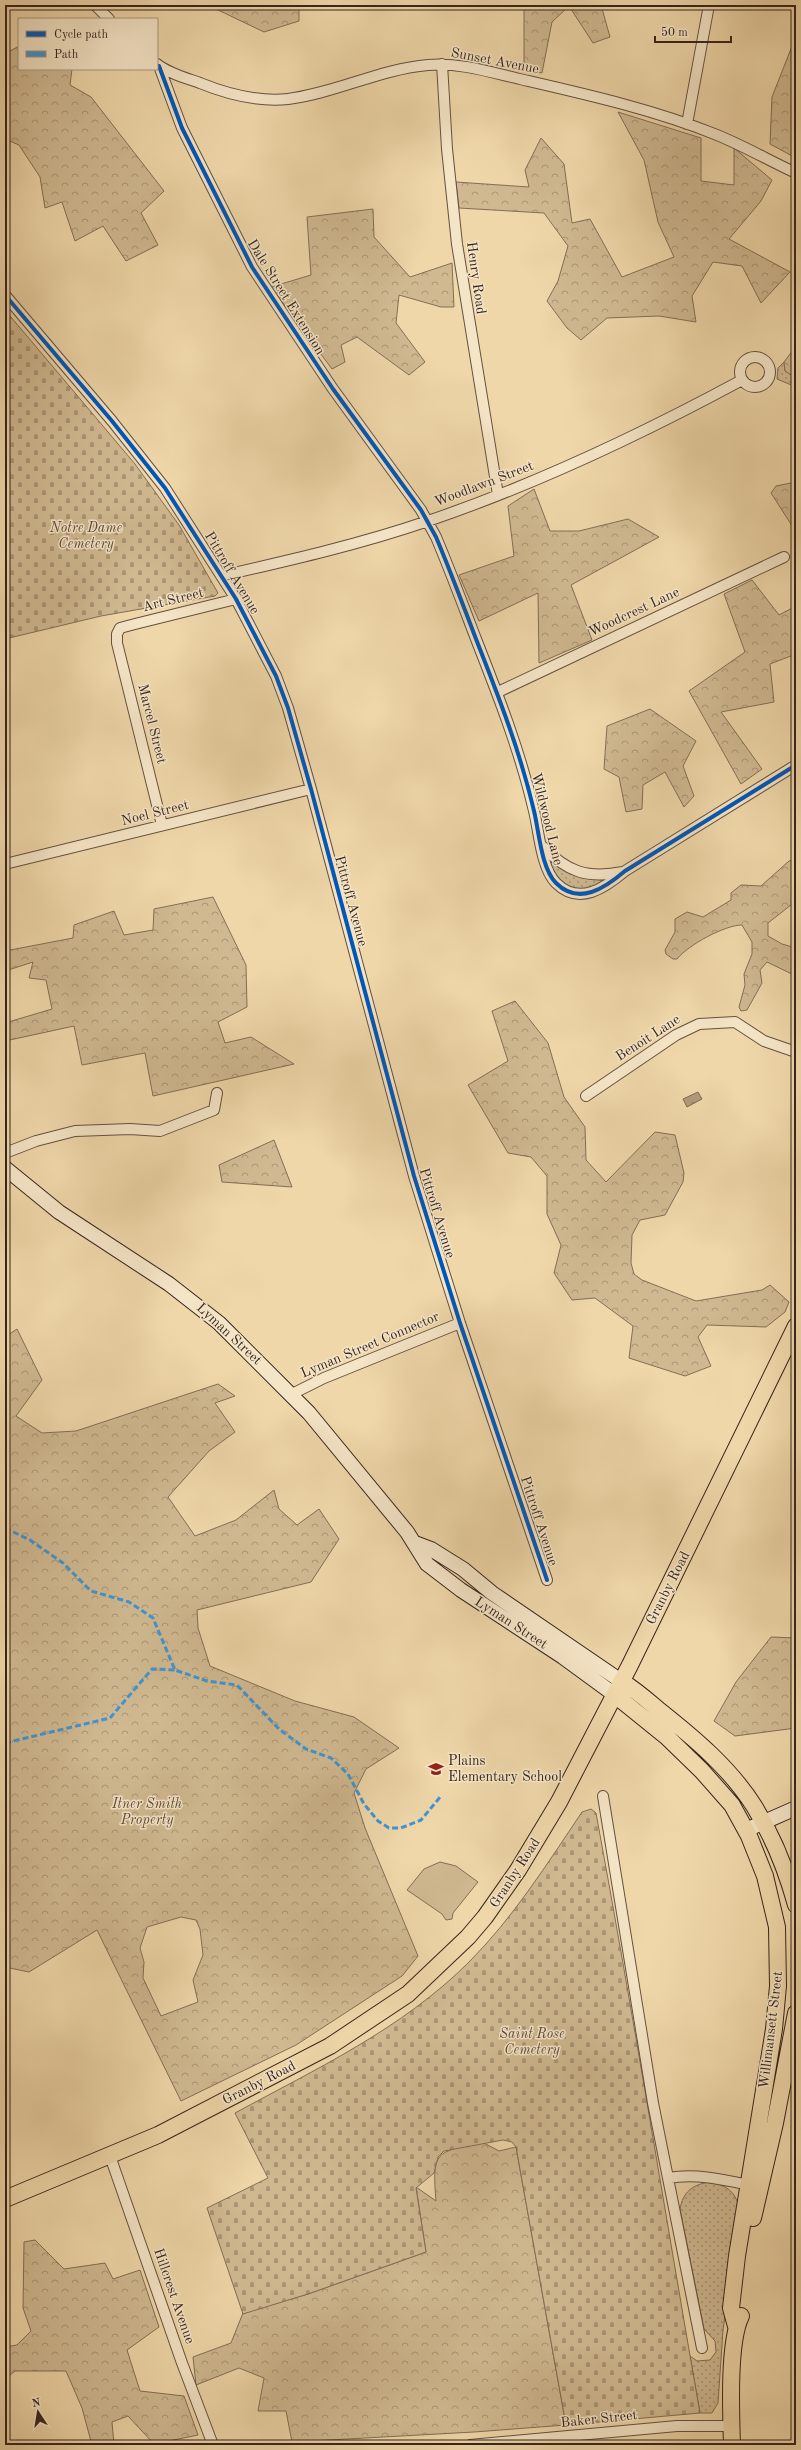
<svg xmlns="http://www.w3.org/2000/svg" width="801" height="2450" font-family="'Old Standard TT',serif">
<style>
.green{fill:url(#green-dots);stroke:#836e57}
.forest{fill:url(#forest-crowns);stroke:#836e57;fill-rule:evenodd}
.cemetery{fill:url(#cemetery-stones);stroke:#836e57}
.pitch{fill:#d0b991;stroke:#836e57}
.water{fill:url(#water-ripples);stroke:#7f6b54}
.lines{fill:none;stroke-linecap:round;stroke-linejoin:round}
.minor-casing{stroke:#645140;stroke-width:12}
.secondary-casing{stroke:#36241d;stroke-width:16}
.primary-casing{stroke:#36241d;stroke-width:18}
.minor{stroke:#f5e5c7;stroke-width:10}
.secondary{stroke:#f5e5c7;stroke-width:14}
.primary{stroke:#efd7a9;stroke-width:16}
.quiet{stroke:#3e95d5;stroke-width:3;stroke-dasharray:6 3;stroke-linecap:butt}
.cycleway-casing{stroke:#f5e5c7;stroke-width:6}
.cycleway{stroke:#0057b8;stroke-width:4}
.labels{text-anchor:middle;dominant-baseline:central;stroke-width:3;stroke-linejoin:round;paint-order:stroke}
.street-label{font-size:14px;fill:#36241d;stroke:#f5e5c7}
.park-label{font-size:14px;font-style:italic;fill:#5c493a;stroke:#f5e5c7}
.poi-label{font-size:14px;fill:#36241d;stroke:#f5e5c7;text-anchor:start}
</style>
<defs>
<pattern id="green-dots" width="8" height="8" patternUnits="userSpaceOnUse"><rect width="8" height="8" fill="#d0b991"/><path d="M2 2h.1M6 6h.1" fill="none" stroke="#aa9676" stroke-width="1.8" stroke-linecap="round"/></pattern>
<pattern id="forest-crowns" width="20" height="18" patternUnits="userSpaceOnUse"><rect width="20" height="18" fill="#d0b991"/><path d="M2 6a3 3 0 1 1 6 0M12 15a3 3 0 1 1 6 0" fill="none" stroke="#aa9676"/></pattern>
<pattern id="cemetery-stones" width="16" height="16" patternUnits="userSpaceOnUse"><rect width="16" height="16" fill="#d0b991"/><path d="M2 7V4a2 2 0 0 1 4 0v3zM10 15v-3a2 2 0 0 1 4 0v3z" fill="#aa9676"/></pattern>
<pattern id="water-ripples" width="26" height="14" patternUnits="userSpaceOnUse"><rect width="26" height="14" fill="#b09a79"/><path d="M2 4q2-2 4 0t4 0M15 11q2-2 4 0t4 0" fill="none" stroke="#907d63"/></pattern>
</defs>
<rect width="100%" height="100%" fill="#efd7a9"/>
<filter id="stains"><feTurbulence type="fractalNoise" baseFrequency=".005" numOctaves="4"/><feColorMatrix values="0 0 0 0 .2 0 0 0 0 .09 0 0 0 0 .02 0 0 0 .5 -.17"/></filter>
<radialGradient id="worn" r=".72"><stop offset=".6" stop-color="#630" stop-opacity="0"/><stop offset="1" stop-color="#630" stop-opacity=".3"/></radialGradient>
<path class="green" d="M 784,362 L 785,371 L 796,378 L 796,387 L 777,379 L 778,368 Z
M 552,862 L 580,877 L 601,880 L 602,882 C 581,899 559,886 550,863 Z
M 709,2182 C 728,2185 737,2193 740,2212 L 723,2330 L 718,2403 L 712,2413 L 700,2413 L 690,2356 L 697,2361 L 710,2360 L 716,2352 L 715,2341 L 704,2329 L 680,2209 C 683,2192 692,2185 709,2182 Z"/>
<path class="forest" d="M 213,5 L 299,5 L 299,21 L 264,32 L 216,9 Z
M 524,5 L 601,5 L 610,37 L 593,43 L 569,6 L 552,22 L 542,73 L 524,70 Z
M 796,36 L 796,158 L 770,144 L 772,97 Z
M 19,46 L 19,69 L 72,69 L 70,85 L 91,97 L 164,191 L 141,213 L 158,245 L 126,261 L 103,226 L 75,241 L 62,202 L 45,208 L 40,177 L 19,145 L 5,139 L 5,54 Z
M 618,112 L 701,138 L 701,181 L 734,185 L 734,148 L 772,180 L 761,201 L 729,239 L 790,272 L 761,303 L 742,266 L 713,262 L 692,296 L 696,322 L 659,316 L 607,318 L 581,340 L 567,328 L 547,301 L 558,281 L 568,246 L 544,213 L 459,208 L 456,182 L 529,187 L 525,170 L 541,138 L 564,164 L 572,223 L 590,219 L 622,277 L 674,257 L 658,222 L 644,160 Z
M 373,209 L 374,237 L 410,277 L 452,263 L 454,307 L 441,307 L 399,295 L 396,323 L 425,362 L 409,375 L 357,337 L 341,345 L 345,362 L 332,369 L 271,287 L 311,275 L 307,217 Z
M 796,346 L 796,378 L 785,371 L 784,362 Z
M 796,482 L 796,532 L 771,493 L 776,486 Z
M 534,489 L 550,531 L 579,531 L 628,519 L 659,537 L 571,585 L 592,640 L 539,663 L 538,593 L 479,621 L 459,575 L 514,556 L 508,506 Z
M 752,580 L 779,615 L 796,606 L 796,654 L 770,664 L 774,702 L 721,712 L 762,769 L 741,784 L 689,691 L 745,652 L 724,594 Z
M 650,709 L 696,741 L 683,766 L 694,796 L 684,807 L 665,772 L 643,785 L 642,809 L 626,812 L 619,777 L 604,769 L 607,726 Z
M 796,859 L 796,901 L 768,923 L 768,936 L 782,944 L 796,948 L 796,976 L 767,962 L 760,970 L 762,983 L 747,1010 L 741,1011 L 739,1007 L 745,985 L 744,974 L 752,954 L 752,942 L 742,925 C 725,925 688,945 677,959 L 673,959 L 666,954 L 665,950 L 675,932 L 675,919 L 687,912 L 703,917 L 731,900 L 731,893 L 741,885 L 761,886 L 789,861 Z
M 213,897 L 246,965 L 247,1007 L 218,1022 L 225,1043 L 251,1037 L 294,1064 L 153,1096 L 145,1053 L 82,1065 L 74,1026 L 5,1041 L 5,1023 L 52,1009 L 46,980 L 29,978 L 33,962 L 5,971 L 5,951 L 73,938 L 74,925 L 114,911 L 124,935 L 153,930 L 154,909 Z
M 515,1001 L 548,1043 L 564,1097 L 585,1127 L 586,1160 L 606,1182 L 655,1132 L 675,1135 L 684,1173 L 683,1182 L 665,1215 L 640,1220 L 632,1235 L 631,1263 L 634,1274 L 642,1280 L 696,1301 L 762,1290 L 770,1285 L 789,1302 L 785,1312 L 766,1327 L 707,1325 L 698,1337 L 711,1366 L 685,1376 L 629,1358 L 633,1326 L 595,1298 L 572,1300 L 554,1273 L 561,1245 L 547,1214 L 547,1176 L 531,1157 L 508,1153 L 468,1085 L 508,1061 L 492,1011 Z
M 274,1140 L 292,1187 L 222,1182 L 219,1165 Z
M 17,1329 L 42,1380 L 16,1416 L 42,1433 L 76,1431 L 218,1384 L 235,1396 L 215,1403 L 235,1432 L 209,1451 L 168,1497 L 195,1536 L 236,1520 L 274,1490 L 279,1509 L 297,1525 L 319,1509 L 339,1539 L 311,1582 L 197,1610 L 198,1628 L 210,1666 L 295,1701 L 354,1717 L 399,1748 L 366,1769 L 354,1793 L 365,1828 L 418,1956 L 402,1976 L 296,2045 L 181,2101 L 97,1930 L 29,1972 L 5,1967 L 5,1337 ZM 181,1917 L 196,1920 L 200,1929 L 203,1955 L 193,1980 L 198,2002 L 161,2016 L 143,1978 L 144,1962 L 140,1948 L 147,1927 Z
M 771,1637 L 796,1638 L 796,1728 L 735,1736 L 714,1721 L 736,1682 Z
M 482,2142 L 499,2151 L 516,2147 L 566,2425 L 474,2432 L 292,2442 L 286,2411 L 258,2411 L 264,2378 L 239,2368 L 196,2385 L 193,2357 L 231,2343 L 243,2313 L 308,2294 L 426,2252 L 416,2187 L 436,2201 C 432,2150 435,2153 482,2142 Z
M 35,2240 L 64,2269 L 105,2263 L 113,2279 L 140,2270 L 159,2327 L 127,2350 L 140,2391 L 184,2396 L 198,2435 L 154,2444 L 128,2416 L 112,2422 L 114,2445 L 92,2445 L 82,2408 L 66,2371 L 15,2371 L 5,2379 L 5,2347 L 17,2345 L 31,2331 L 23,2308 L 24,2242 Z"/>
<path class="cemetery" d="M 5,310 L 135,464 L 179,525 L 218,593 L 215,596 L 101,616 L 5,639 Z
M 591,1809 L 596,1813 C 633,2013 665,2213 700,2413 L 566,2425 L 516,2147 L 512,2142 L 503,2140 L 444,2151 L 438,2157 L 434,2173 L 416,2188 L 426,2252 L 308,2294 L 243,2314 L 207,2208 L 268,2178 L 235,2113 C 316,2069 402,2029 469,1962 C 513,1918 547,1864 582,1812 Z"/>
<path class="pitch" d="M 440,1862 L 456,1866 L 478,1882 L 453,1913 L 452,1919 L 446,1920 L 442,1914 L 407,1890 L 424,1869 Z"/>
<path class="water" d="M 698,1092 L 702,1099 L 687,1107 L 683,1099 Z"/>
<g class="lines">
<g class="minor-casing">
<path id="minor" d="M 95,5 L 109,19
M 157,64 C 168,73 186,78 200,83 C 227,94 258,102 288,99 C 336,93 380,69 428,65 C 460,62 493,73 524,80 C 589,95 655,110 717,135 C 744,146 770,161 796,173
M 442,64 L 447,149 L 457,244 L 498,495
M 159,66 L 182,128 L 252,267 L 333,389 L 421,510 L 436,537 C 450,570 463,605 476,639 C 498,695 520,751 534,811 C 539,831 541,868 556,883 C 579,906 605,888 625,871 L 796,765
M 687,124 L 709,5
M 5,295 L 112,421 L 165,488 L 236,599 L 276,676 L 288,708 L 311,789 L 414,1176 L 460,1323 L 547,1580
M740 372a15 15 0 1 1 30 0a15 15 0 1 1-30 0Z
M 221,576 C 291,560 361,544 428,521 C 537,484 642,434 742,380
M 498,692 L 784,557
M 162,825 L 117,643 L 117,634 L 120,628 L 135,624 L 236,599
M 542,846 C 567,872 587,879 623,872
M 5,864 L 311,789
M 586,1096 L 676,1035 L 699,1024 L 735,1022 L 764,1041 L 796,1052
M 5,1153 L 36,1141 L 75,1131 L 130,1129 L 160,1131 L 214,1110 L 217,1093
M 292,1394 L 324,1378 L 460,1323
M 603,1796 L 653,2103 L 702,2348
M 110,2156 L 182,2363 L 213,2445
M 668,2178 C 698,2173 725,2180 754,2186
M 470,2445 L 677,2426 L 731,2426"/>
</g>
<g class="secondary-casing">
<path id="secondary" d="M 5,1168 L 59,1212 L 169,1284 L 219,1323 L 309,1413 L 407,1532 L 427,1564 L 461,1590 L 563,1657 L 615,1695
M 415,1543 L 431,1549 L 463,1569 L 492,1593 L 621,1681
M 746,1830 L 796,1808"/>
</g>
<g class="primary-casing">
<path id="primary" d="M 621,1681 C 636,1690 647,1700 660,1711 C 694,1738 730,1768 754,1806 C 772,1835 787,1872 796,1905
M 615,1695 L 667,1737 L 702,1771 L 732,1805 L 749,1836 L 765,1876 L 777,1927 L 778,1986 L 774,2029 L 737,2256 L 731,2308 L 736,2326
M 5,2199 L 158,2135 L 330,2046 L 408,1994 L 468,1937 L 485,1917 L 518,1870 L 559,1802 L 630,1665 L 796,1326
M 753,2218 L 775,2123 L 796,2013
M 732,2445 C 731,2413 728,2342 741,2316"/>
</g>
<use href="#minor" class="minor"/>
<use href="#secondary" class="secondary"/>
<use href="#primary" class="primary"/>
<path class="quiet" d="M 5,1528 L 30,1540 L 63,1563 L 91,1591 L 129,1602 L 153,1618 L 175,1670 L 207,1681 L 237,1685 L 279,1729 L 306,1749 L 331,1758 L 348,1774 L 364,1804 L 378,1821 L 389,1828 L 401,1828 L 421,1820 L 441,1796
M 5,1743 L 110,1718 L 152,1669 L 175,1670"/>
<g class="cycleway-casing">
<path id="cycleway" d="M 159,66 L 182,128 L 252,267 L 333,389 L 421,510 L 436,537 C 450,570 463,605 476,639 C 498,695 520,751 534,811 C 539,831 541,868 556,883 C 579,906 605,888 625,871 L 796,765
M 5,295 L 112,421 L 165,488 L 236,599 L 276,676 L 288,708 L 311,789 L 414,1176 L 460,1323 L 547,1580"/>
</g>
<use href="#cycleway" class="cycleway"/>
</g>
<defs>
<g id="school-bare" transform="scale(1.2)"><path d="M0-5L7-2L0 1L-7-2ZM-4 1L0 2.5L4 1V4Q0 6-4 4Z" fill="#8f2418" stroke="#f5e5c7" stroke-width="2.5" paint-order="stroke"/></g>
</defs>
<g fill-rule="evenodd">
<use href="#school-bare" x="436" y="1769"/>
</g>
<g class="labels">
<g class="street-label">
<text transform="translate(495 61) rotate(11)">Sunset Avenue</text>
<text transform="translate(476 278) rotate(82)">Henry Road</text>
<text transform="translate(286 297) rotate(58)">Dale Street Extension</text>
<text transform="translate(484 484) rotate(-21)">Woodlawn Street</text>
<text transform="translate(232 573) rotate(59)">Pittroff Avenue</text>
<text transform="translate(173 600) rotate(-14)">Art Street</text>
<text transform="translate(634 612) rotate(-25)">Woodcrest Lane</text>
<text transform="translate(152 724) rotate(76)">Marcel Street</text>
<text transform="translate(155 813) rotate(-14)">Noel Street</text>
<text transform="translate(547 819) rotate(76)">Wildwood Lane</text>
<text transform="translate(351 901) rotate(75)">Pittroff Avenue</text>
<text transform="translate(648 1038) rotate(-33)">Benoit Lane</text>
<text transform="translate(437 1213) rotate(73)">Pittroff Avenue</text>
<text transform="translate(229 1334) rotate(43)">Lyman Street</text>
<text transform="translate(370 1345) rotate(-23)">Lyman Street Connector</text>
<text transform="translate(539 1521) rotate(72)">Pittroff Avenue</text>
<text transform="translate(668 1588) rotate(-63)">Granby Road</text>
<text transform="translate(511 1623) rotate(33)">Lyman Street</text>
<text transform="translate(515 1873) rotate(-57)">Granby Road</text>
<text transform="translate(771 2030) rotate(-83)">Willimansett Street</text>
<text transform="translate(259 2083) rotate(-27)">Granby Road</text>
<text transform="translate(174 2296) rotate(71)">Hillcrest Avenue</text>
<text transform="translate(599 2419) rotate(-6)">Baker Street</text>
</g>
<g class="park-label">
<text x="86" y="528">Notre Dame<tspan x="86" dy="16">Cemetery</tspan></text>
<text x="147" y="1804">Itner Smith<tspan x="147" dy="16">Property</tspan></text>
<text x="532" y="2034">Saint Rose<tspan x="532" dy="16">Cemetery</tspan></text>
</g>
<g class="poi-label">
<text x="448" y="1761">Plains<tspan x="448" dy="16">Elementary School</tspan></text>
</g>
</g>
<rect width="801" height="2450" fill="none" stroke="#efd7a9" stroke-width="20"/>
<rect x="6" y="6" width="789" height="2438" fill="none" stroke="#36241d" stroke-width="2"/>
<rect x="10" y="10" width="781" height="2430" fill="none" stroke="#36241d"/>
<rect x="18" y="18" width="140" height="52" fill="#f5e5c7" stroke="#a99883"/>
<rect x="26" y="31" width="20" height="6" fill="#0057b8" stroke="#a99883"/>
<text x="54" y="38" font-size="12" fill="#36241d">Cycle path</text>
<rect x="26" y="51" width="20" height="6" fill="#3e95d5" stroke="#a99883"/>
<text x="54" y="58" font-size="12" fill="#36241d">Path</text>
<g transform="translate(38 2412) rotate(348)" stroke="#f5e5c7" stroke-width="3" paint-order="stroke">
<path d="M0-3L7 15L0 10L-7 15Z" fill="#36241d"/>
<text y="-6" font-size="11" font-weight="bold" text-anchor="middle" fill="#36241d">N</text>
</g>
<path d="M655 36v6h76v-6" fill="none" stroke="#36241d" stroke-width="2"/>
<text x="661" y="36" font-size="12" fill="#36241d" stroke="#f5e5c7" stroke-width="3" paint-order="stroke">50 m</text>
<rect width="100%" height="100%" filter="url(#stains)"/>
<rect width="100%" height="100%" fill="url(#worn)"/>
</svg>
